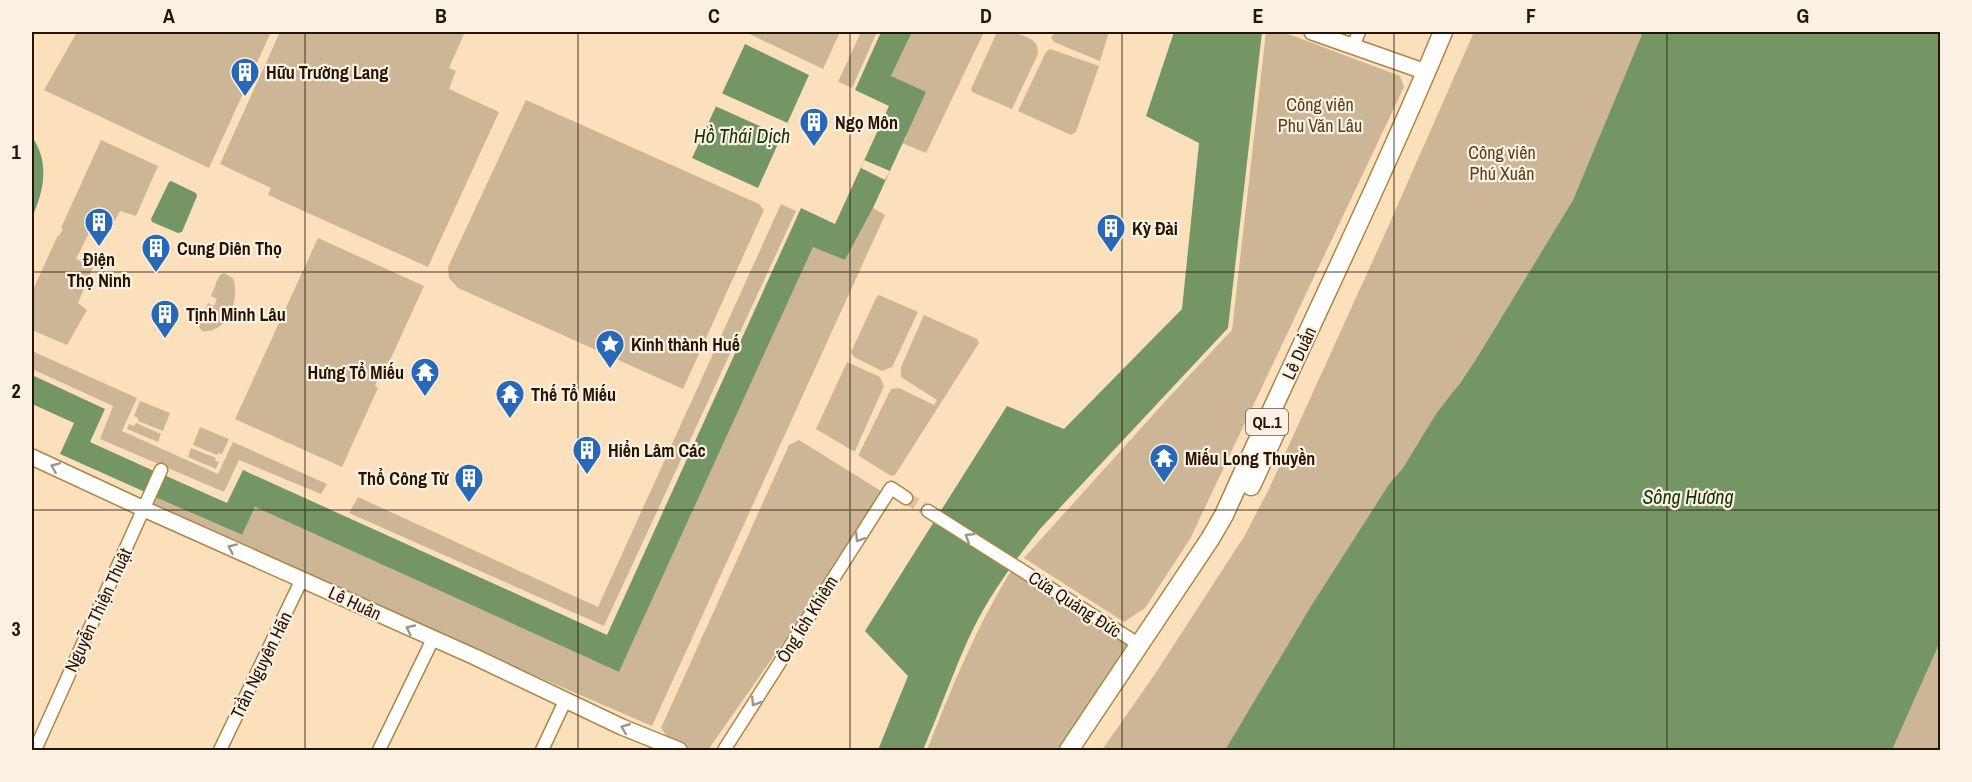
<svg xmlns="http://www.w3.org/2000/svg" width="1972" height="782" font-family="'Archivo Narrow',sans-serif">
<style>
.green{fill:#cdb696}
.water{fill:#749664}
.pier{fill:#fbe0bb}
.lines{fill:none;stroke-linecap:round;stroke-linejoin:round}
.minor-tunnel{stroke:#dbc19f;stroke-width:12;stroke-dasharray:12 6;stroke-linecap:butt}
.minor-casing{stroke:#af8546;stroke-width:15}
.tertiary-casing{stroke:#af8546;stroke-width:18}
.primary-casing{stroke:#af8546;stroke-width:21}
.minor{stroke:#fff;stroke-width:12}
.tertiary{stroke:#fff;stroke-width:15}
.primary{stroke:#fff;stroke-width:18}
.oneway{stroke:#9c958c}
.grid{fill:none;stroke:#241400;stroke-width:1.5;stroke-opacity:0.55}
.labels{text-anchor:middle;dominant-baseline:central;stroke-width:4.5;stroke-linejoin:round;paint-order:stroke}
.shield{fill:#faf1e4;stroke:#645644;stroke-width:1.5}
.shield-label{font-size:16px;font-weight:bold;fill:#241400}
.poi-label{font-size:18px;font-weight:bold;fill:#241400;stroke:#faf1e4;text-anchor:start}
.park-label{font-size:18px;fill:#583e14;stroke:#faf1e4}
.street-label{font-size:18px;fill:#241400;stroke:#faf1e4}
.water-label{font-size:20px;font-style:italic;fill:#143500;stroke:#faf1e4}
.neatline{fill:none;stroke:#241400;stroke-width:2}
.grid-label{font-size:20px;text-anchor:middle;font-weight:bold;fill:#241400}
</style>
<rect width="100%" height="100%" fill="#fbe0bb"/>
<path class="green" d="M 77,32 L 271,32 L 209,168 L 44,90 Z
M 280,32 L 421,32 L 426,34 L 428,32 L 465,32 L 449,68 L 456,71 L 449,89 L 499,112 L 428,267 L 268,195 L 271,188 L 220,164 Z
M 745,32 L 840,32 L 823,69 Z
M 861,32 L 877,32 L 852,88 L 838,82 Z
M 912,32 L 984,32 L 926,153 L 902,143 L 906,138 L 891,76 Z
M 997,32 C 1007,31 1030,34 1036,44 C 1037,45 1038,51 1038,54 L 1012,109 L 972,92 L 971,89 Z
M 1266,32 L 1283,32 L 1400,76 L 1404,87 L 1190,539 L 1145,608 L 1124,622 L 1024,558 L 1170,396 L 1232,330 Z
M 1474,32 L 1643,32 L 1573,200 L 1478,356 L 1428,429 L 1403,468 L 1389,484 L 1311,606 L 1225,750 L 1102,750 L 1157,671 L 1245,535 L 1269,489 L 1384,236 Z
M 1054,33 L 1054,32 L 1109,32 L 1100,61 L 1054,42 L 1051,38 Z
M 1050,49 L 1099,66 L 1076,132 L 1071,135 L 1018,111 L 1046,52 Z
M 526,100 L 759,204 L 764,210 L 683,389 L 458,288 L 449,278 L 448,267 Z
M 101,140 L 158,166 L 136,216 L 120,211 L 109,231 L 94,223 L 76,259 L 93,267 L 78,303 L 87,310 L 67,345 L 32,330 L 32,292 L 58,235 L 59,236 L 63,229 L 61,228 Z
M 781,204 L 796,211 L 604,626 L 349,513 L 358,497 L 598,607 Z
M 873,208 L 885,215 L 652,726 L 149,509 L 155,497 L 241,535 L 255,507 L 619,672 L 813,246 L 845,260 Z
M 318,238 L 424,286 L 386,369 L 383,368 L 375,386 L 378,388 L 342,467 L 235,419 Z
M 224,273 L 233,278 C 240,299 229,334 202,331 L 198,325 L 208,303 L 214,306 L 217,299 L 211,296 L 219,276 Z
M 879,295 L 918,312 L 892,367 L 882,371 L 854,357 L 851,352 L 877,296 Z
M 924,315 L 977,339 L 979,343 L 895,475 L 891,476 L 859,456 L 859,454 L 891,389 L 899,388 L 934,405 L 937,400 L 901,377 L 901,367 Z
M 32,351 L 137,398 L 122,431 L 218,474 L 233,442 L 327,484 L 321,494 L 239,460 L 224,492 L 100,439 L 113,406 L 32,369 Z
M 847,362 L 880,377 L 884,386 L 855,451 L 853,451 L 816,429 Z
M 140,401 L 170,413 L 163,431 L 138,421 L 138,418 L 134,416 Z
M 136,423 L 161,434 L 158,442 L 127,429 L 129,424 L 134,426 Z
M 200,427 L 229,439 L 222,454 L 219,453 L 217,455 L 193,445 Z
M 799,440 L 881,491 L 787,637 L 708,750 C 685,750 675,748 661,728 L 789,445 Z
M 191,448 L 216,458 L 215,461 L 219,462 L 216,469 L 188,457 Z
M 1015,570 L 1125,643 L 1128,649 L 1061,750 L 927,750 C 951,689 975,630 1009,574 Z
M 1940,642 L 1940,750 L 1892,750 Z"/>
<path class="water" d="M 881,32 L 912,32 L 891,76 L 926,92 L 873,208 L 845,260 L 813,247 L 619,672 L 255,507 L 242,535 L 155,497 L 164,475 L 227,503 L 243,470 L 607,635 L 801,208 L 835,224 L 889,106 L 855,90 Z
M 1174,32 L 1262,32 L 1228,328 L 1040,529 C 1012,564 985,601 967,642 C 951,678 938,715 923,750 L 878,750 L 908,676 L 865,631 L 1007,406 L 1064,429 L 1182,309 L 1199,143 L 1146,116 Z
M 1643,32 L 1940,32 L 1940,642 L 1892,750 L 1225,750 L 1311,606 L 1389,484 L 1403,468 L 1436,414 L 1460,383 L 1478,356 L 1573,200 Z
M 745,44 L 809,75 L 758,188 L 692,158 Z
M 32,137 C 50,162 44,191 32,217 Z
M 171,181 L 196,193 L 197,196 L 182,232 L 178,233 L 152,222 L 151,219 L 169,182 Z
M 32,375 L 105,409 L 90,442 L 154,471 L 145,492 L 60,454 L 74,423 L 32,404 Z"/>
<path class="pier" d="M 719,92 L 790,124 L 784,137 L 713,105 Z
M 864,160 L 890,171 L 885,180 L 861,168 Z"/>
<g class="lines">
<path class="minor-tunnel" d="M 906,498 L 928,511"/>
<g class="minor-casing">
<path id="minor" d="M 1353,46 L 1359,32
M 928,511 L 1140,645
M 35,750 L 161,470
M 220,750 L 302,579
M 379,750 L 433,639
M 542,750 L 566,699
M 724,750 L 891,488 L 906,498"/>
</g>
<g class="tertiary-casing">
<path id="tertiary" d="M 1312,32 L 1426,72
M 32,457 L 144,509 L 475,657 L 622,727 L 679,750"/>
</g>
<g class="primary-casing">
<path id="primary" d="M 1251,486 L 1277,429
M 1069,750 L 1210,539 L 1224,515 C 1296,354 1375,195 1443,32"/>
</g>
<use href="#minor" class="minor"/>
<use href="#tertiary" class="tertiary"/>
<use href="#primary" class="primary"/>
</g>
<defs><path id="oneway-chevron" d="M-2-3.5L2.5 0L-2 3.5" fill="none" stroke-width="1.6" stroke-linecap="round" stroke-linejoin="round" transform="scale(1.5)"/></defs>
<g class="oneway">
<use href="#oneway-chevron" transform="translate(55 467) rotate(-157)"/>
<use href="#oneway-chevron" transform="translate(969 537) rotate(-148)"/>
<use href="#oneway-chevron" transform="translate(859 538) rotate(122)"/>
<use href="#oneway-chevron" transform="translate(232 548) rotate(-156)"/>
<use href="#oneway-chevron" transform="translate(410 629) rotate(-155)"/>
<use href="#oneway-chevron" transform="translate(755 702) rotate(122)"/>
<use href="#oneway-chevron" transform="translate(625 728) rotate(-158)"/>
</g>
<path class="grid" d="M 305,32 L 305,750M 578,32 L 578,750M 850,32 L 850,750M 1122,32 L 1122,750M 1394,32 L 1394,750M 1667,32 L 1667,750M 32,272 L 1940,272M 32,510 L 1940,510"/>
<defs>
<g id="building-pin" transform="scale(1.5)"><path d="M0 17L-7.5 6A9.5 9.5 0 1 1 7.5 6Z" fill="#2768b9" stroke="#faf1e4"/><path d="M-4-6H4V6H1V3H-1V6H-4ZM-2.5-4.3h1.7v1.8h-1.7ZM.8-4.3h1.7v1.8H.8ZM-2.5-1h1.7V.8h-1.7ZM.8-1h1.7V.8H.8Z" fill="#fff"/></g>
<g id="sight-pin" transform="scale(1.5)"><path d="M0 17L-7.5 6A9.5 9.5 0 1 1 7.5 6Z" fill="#2768b9" stroke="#faf1e4"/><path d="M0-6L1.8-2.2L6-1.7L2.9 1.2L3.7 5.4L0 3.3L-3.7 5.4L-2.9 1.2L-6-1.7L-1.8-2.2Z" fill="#fff"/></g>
<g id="temple-pin" transform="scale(1.5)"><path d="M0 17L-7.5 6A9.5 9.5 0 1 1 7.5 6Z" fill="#2768b9" stroke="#faf1e4"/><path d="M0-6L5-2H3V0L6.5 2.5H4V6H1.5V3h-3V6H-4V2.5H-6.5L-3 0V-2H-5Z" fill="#fff"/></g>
</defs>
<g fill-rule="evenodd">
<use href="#building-pin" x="245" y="72"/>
<use href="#building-pin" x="814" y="122"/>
<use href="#building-pin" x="99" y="222"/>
<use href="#building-pin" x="1111" y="228"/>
<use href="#building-pin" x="156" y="248"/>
<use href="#building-pin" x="165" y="314"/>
<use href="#sight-pin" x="610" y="344"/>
<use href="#temple-pin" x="425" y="372"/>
<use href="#temple-pin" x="510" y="394"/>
<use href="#building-pin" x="587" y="450"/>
<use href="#temple-pin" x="1164" y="458"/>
<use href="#building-pin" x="469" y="478"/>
</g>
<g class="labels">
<rect class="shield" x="1246" y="409" width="42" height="26" rx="4.5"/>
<g class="shield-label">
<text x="1267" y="422">QL.1</text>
</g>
<g class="poi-label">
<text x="266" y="72">Hữu Trường Lang</text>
<text x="835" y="122">Ngọ Môn</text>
<text x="1132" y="228">Kỳ Đài</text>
<text x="177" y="248">Cung Diên Thọ</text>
<text x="99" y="259" text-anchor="middle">Điện<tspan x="99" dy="21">Thọ Ninh</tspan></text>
<text x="186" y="314">Tịnh Minh Lâu</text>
<text x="631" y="344">Kinh thành Huế</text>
<text x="404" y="372" text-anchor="end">Hưng Tổ Miếu</text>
<text x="531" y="394">Thế Tổ Miếu</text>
<text x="608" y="450">Hiển Lâm Các</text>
<text x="1185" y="458">Miếu Long Thuyền</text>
<text x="448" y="478" text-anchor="end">Thổ Công Từ</text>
</g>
<g class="park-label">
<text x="1320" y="104">Công viên<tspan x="1320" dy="21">Phu Văn Lâu</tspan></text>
<text x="1502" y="152">Công viên<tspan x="1502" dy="21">Phú Xuân</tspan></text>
</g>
<g class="street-label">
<text transform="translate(1299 353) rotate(-65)">Lê Duẩn</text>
<text transform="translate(355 603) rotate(25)">Lê Huân</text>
<text transform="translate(1075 604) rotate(33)">Cửa Quảng Đức</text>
<text transform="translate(98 610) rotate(-65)">Nguyễn Thiện Thuật</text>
<text transform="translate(807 619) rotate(-58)">Ông Ích Khiêm</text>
<text transform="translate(261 665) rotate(-64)">Trần Nguyên Hãn</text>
</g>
<g class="water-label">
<text x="742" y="135">Hồ Thái Dịch</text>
<text x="1688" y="496">Sông Hương</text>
</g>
</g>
<rect width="1972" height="782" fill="none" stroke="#faf1e4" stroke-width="66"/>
<rect x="33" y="33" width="1906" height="716" class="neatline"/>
<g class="grid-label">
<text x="169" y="23">A</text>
<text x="441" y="23">B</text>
<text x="714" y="23">C</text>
<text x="986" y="23">D</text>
<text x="1258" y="23">E</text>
<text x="1531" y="23">F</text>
<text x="1803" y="23">G</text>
<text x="16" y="159">1</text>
<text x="16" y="398">2</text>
<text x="16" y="636">3</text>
</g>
</svg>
